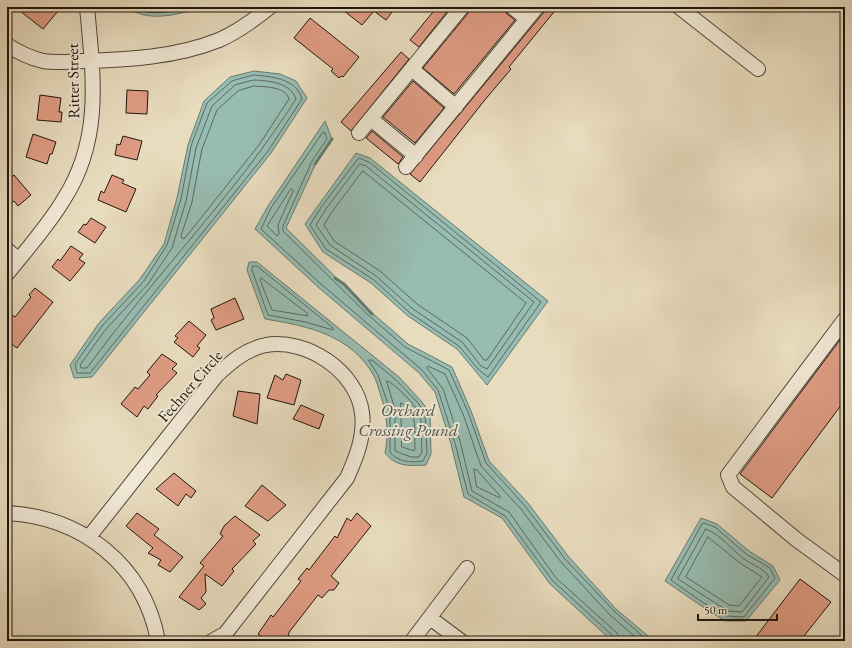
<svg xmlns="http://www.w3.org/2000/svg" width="852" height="648" font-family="'EB Garamond',serif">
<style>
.water{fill:#97bcb1;stroke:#677a70}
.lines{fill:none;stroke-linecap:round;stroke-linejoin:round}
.shore{stroke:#5b6960;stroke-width:1}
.stream{stroke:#677a70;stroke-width:3}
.building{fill:#df9c84;stroke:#1f160e}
.minor-casing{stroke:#51483a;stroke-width:16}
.minor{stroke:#f0e8d5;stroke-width:14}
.labels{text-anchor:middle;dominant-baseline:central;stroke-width:4;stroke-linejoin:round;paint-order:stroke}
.street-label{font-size:16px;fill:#1f160e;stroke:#f0e8d5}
.water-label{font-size:17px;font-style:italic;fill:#495047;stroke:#f0e8d5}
</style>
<rect width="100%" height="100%" fill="#e8dcbe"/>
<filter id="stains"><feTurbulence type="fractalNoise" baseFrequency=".005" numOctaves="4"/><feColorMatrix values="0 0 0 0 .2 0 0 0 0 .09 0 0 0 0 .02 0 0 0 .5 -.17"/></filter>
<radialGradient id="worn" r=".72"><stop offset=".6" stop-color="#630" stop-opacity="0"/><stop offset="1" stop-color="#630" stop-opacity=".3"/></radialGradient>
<path class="water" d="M 126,7 L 202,7 C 177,15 149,23 126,7 Z
M 254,71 L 280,74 L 296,81 L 307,98 L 271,153 L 92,377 L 74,378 L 70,365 L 99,323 L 140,279 L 164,244 L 177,198 L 188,145 L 204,101 L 230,77 Z
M 325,121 L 332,139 L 316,163 L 286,228 L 370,311 L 408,344 L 452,367 L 471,411 L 489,461 L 528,503 L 568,556 L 616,609 L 654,641 L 612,641 L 550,584 L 502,518 L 464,497 L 451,444 L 435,392 L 419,373 L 318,287 L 255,229 L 268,206 Z
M 356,153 L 370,158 L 548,301 L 487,385 L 457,349 L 408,316 L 371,283 L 323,252 L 305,224 Z
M 249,262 L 257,262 L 399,377 L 422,402 L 430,413 L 431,454 L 426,465 C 410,466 396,467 385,453 C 389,434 387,414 381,396 C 379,390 377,382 374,376 C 351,335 308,326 265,319 L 247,270 Z
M 701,518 L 717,524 L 749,551 L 773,566 L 780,580 L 746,621 L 725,621 L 700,605 L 665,581 Z"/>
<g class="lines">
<path class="shore" d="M 133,7 C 148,17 174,12 189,7
M 254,75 C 272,77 296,78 302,99 L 268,151 L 90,373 L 77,373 L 75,364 L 102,326 L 144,281 L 167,245 L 181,199 L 191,146 L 207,103 L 232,81 Z
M 254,80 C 269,81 290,82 296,99 C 235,195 154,276 87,368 L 81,368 L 80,365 L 106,329 L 148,284 L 172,248 L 186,201 L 196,148 L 212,106 L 235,85 Z
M 254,86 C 265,87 285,86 289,99 L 259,145 L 185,238 L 183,239 L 181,236 L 192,202 L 202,149 L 217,110 L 238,91 Z
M 359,158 L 369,162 L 541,302 L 488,377 L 478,369 L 459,346 L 410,313 L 374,280 L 326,249 L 310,225 L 322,206 Z
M 360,164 L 366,166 L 534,302 L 487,369 L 481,366 L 462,342 L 413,309 L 376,276 L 330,245 L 316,225 L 326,209 Z
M 363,171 L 526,303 L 487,360 L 484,360 L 467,338 L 417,304 L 380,271 L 334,241 L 324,225 L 331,213 Z
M 292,189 L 293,191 L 278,225 L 279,234 L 277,236 L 267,226 L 290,190 Z
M 253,266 L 257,266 L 333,328 L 333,330 L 305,322 L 268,315 L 252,270 Z
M 261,278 L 307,313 L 308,316 L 272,310 L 260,280 Z
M 369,360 L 372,360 L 396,380 L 419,404 L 425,414 L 427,453 L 423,461 C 412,463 397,462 390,452 L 390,410 L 378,375 Z
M 387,381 C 394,382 417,407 420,414 C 422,419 421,444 422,452 L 419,457 L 411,457 L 395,451 L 395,410 Z
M 401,403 C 419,410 414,433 415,449 L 414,451 L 402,447 Z
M 474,469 L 477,470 L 500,496 L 500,498 L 477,487 Z
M 704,523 L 715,527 L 746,554 L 770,568 L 775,578 L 744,617 L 726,616 L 702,602 L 671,580 L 702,524 Z
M 706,529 C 721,535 731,549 744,559 C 752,565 764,568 769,577 L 742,612 L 728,611 L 678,579 Z
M 708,537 L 740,563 L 762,577 L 739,606 L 729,605 L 686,577 Z
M 615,641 L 613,636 L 553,581 L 505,516 L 468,494 L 455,443 L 438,390 L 422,370 L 321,284 L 261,229 L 271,208 L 323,132 L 325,133 L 327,139 L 312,161 L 283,226 L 283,231 L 367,314 L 405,347 L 449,370 L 468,412 L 486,463 L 525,506 L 565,559 L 614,611 L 648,641
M 620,641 L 617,633 L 556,578 L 509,512 L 472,491 L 460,441 L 443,389 L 427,368 L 428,366 L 445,374 L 463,414 L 481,466 L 521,509 L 561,562 L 610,615 L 640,641"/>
<path class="stream" d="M 315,164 L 332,139
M 335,278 L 344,284 L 372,314"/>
</g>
<path class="building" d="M 15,7 L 53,7 L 58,11 L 43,29 Z
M 339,7 L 385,7 L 392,12 L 386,20 L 374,11 L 362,25 Z
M 437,7 L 451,7 L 419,47 L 410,40 Z
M 470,7 L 504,7 L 506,13 L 515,20 L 454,94 L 423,68 L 469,12 Z
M 545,7 L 558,7 L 509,67 L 511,69 L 484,101 L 420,182 L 410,174 L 544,12 Z
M 310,18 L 359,57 L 343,77 L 341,76 L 339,78 L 331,71 L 333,69 L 294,38 Z
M 401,52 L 409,59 L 351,131 L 341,122 Z
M 413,81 L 444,108 L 415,143 L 383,117 Z
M 127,90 L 148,91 L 147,114 L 126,113 Z
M 40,95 L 61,98 L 59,112 L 62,112 L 61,122 L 37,120 Z
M 372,131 L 403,157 L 398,164 L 366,138 Z
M 33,134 L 56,142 L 52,154 L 50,154 L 47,164 L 26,157 Z
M 123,136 L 142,141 L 137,160 L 115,155 L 117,144 L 120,145 Z
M 14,175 L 31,195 L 18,206 L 14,201 L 7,207 L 7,181 Z
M 112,175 L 124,180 L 122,183 L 136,189 L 126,212 L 98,200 L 101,191 L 104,193 Z
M 91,218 L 106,227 L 95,243 L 78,232 L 84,224 L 86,225 Z
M 71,246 L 83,254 L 79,259 L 85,263 L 70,281 L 52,267 L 58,259 L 60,261 Z
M 35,288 L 53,302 L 17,348 L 7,341 L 7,322 L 12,315 L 15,317 L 31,297 L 29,295 Z
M 235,298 L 244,319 L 216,330 L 211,320 L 214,318 L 211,309 Z
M 189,321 L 206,335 L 197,346 L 200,348 L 193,357 L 174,342 L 178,338 L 175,336 Z
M 845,333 L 845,400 L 772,498 L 740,474 Z
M 162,354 L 177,364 L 172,369 L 177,373 L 156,395 L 158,396 L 148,409 L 144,406 L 137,417 L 121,404 L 135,387 L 138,389 L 150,375 L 147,372 Z
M 286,374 L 301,380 L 294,405 L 267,398 L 275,375 L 283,380 Z
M 238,391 L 260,394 L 257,424 L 233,416 Z
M 301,405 L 324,415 L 319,429 L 293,419 Z
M 174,473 L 196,491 L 191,498 L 186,494 L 178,506 L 156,489 Z
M 262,485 L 286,505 L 268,521 L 245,506 Z
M 137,513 L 159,529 L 154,535 L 183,557 L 170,572 L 158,565 L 161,560 L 148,553 L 153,548 L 126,526 Z
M 357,513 L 371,526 L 331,576 L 339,583 L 334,590 L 329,590 L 322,598 L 318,595 L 290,631 L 288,635 L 296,641 L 267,641 L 258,634 L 271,615 L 273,617 L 301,581 L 298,579 L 307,568 L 309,570 L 335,536 L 337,538 L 347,518 L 351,521 Z
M 235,516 L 260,535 L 253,541 L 256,544 L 232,569 L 234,571 L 222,586 L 205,574 L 206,592 L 201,598 L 206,604 L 199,610 L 179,597 L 204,566 L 200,563 L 223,536 L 220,534 L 224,526 Z
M 800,579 L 831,602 L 800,641 L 760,641 L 755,638 Z"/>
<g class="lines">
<g class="minor-casing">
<path id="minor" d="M 512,7 L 527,19
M 679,7 L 758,69
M 7,45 C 18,52 30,58 43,61 C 56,63 69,62 82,61 C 127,60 177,57 219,40 C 238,32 255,19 270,7
M 412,69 L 456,107
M 371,119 L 416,156
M 359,133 L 462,7
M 406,167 L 537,7
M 7,250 L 18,259
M 7,274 C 27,249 48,226 64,199 C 103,138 93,75 87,7
M 845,319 L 728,475 L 733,487 L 797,540 L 845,575
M 7,513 C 82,517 144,565 158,641
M 89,537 L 217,375 C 231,362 246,349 266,345 C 306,338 357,371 362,413 C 365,436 356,458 347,478 L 225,634 L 212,641
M 430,618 L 461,641
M 412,641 L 467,568"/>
</g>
<use href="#minor" class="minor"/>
</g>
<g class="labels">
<g class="street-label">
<text transform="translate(73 81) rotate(-91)">Ritter Street</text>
<text transform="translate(190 386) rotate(-49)">Fechner Circle</text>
</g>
<g class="water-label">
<text x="408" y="410">Orchard<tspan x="408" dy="20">Crossing Pound</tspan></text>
</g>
</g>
<rect width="852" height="648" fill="none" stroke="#e8dcbe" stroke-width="24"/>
<rect x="8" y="8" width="836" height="632" fill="none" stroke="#1f160e" stroke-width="2"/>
<rect x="12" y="12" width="828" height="624" fill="none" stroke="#1f160e"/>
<path d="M698 614v6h79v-6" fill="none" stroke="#1f160e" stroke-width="2"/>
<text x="704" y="614" font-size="12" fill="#1f160e" stroke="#f0e8d5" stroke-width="3" paint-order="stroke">50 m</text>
<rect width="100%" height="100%" filter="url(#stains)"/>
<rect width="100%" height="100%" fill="url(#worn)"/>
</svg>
